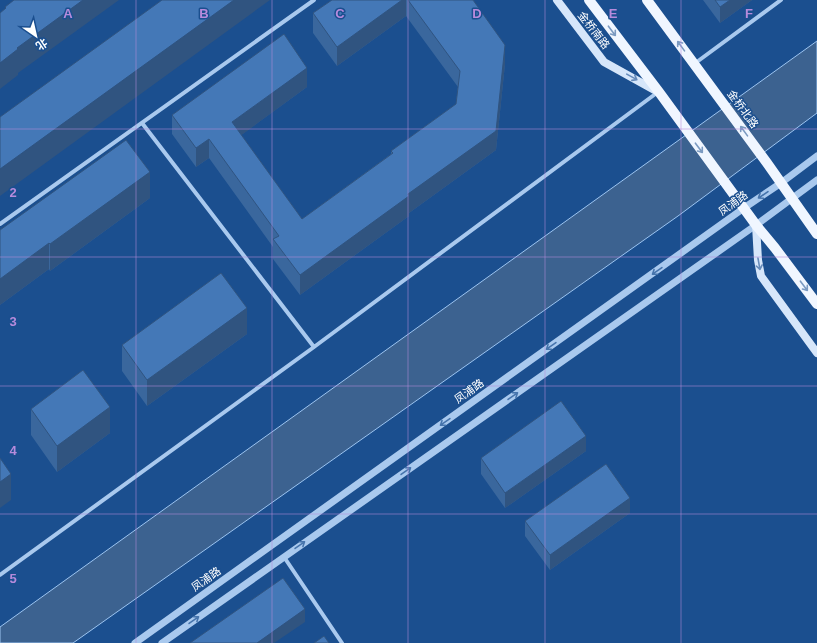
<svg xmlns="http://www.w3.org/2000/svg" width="817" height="643" font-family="Arial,'Noto Sans SC',sans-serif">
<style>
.water{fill:#3c6290;stroke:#9cc4f0}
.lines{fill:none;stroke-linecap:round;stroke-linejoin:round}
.minor{stroke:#a9c9ee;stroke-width:4}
.tertiary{stroke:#a9c9ee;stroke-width:7}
.secondary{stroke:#d6e6fa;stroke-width:8}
.primary{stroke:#f0f6ff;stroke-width:10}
.wall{fill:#3a679d}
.shaded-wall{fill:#305480}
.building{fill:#4478b7;stroke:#305480}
.oneway{stroke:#7b9ac1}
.oneway2{stroke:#668bba}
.oneway3{stroke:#4674ac}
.grid{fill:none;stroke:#b68bdc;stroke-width:1;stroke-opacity:0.55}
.labels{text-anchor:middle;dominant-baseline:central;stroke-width:3;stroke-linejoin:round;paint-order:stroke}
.street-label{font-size:11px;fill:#fff;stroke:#1b4f8f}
.grid-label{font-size:13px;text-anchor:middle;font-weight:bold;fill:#b68bdc;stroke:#1b4f8f;stroke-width:3;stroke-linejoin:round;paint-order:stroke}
</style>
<rect width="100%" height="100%" fill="#1b4f8f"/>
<path class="water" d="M 817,41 L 817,113 L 678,216 L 73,643 L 0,643 L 0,627 Z"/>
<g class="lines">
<path class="minor" d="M 694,64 L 781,0
M 142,123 L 314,347
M 0,224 L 314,0
M 284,557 L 342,643
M 0,575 L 314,347 L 658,92"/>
<path class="tertiary" d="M 135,643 L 744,208 L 781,183 L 817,156
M 162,643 L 756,225 L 817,180"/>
<path class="secondary" d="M 557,0 L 604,62 L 658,92
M 756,225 L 758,260 L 761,276 L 817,353"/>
<path class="primary" d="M 589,0 L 659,92 L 756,225 L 775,248 L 817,304
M 647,0 L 767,163 L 817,234"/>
</g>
<path class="wall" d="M 332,0 L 473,0 L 505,64 L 496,150 L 409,213 L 409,216 L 300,295 L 273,259 L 273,247 L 209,158 L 196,167 L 172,134 L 172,115 L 307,87 L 241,135 L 302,219 L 391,154 L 391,151 L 456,104 L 458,87 L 406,16 L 337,66 L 313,33 L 313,13 Z
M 703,0 L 752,0 L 720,23 Z
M 150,198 L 50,271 L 49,269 L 0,305 L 0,230 Z
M 247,334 L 147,406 L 122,371 L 122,345 Z
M 31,409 L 110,433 L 57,472 L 31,435 Z
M 586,451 L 505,508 L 481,474 L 481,458 Z
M 630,513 L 550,570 L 525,536 L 525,521 Z"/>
<path class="shaded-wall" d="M 83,0 L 119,0 L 18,73 L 18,75 L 0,89 L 0,63 L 17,48 Z
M 234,0 L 270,0 L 0,196 L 0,169 Z
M 402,0 L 406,0 L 406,16 L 337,66 L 337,47 Z
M 730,0 L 752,0 L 720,23 L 720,7 Z
M 505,45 L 505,64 L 496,150 L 409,213 L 409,216 L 300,295 L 300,275 L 408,194 Z
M 307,68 L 307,87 L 232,142 L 232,122 Z
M 209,139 L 209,158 L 196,167 L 196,148 Z
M 150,172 L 150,198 L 50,271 L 50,244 Z
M 49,243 L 49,269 L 0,305 L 0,279 Z
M 247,308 L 247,334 L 147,406 L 147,380 Z
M 110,407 L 110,433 L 57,472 L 57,446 Z
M 586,436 L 586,451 L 505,508 L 505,493 Z
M 11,474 L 11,500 L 0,508 L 0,482 Z
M 630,498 L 630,513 L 550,570 L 550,555 Z
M 305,609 L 305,622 L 274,643 L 257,643 Z"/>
<path class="building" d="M 14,0 L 83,0 L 17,48 L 18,49 L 0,63 L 0,13 L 6,8 L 5,7 Z
M 162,0 L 234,0 L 0,169 L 0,117 Z
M 332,0 L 402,0 L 337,47 L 313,13 Z
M 408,0 L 473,0 L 505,45 L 496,131 L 408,194 L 409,196 L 300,275 L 273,239 L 279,236 L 209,139 L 196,148 L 172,115 L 284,34 L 307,68 L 232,122 L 302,219 L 393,153 L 391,151 L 456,104 L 460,71 Z
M 715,0 L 730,0 L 720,7 Z
M 126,140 L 150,172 L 50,244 L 49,243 L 0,279 L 0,230 Z
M 221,273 L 247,308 L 147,380 L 122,345 Z
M 83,370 L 110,407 L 57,446 L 31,409 Z
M 561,401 L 586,436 L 505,493 L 481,458 Z
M 0,458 L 11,474 L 0,482 Z
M 606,464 L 630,498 L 550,555 L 525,521 Z
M 283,578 L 305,609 L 257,643 L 190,643 Z
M 324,636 L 329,643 L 314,643 Z"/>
<defs><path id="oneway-shaft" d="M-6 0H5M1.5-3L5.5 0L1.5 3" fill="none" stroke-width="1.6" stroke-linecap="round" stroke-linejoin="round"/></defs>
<g class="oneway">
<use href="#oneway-shaft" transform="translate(612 31) rotate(53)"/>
<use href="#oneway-shaft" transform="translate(681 46) rotate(-126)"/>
<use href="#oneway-shaft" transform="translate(744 131) rotate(-126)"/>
<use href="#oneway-shaft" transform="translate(699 148) rotate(53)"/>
<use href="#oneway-shaft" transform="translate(804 286) rotate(53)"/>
</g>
<g class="oneway2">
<use href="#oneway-shaft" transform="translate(632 77) rotate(29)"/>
<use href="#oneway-shaft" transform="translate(759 264) rotate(80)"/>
</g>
<g class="oneway3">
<use href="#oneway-shaft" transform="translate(763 195) rotate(146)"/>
<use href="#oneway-shaft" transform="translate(657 271) rotate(145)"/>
<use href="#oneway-shaft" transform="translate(551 346) rotate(145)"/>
<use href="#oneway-shaft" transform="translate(513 396) rotate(-35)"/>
<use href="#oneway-shaft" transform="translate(445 422) rotate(145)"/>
<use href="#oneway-shaft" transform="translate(406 471) rotate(-35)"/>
<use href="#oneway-shaft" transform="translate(300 545) rotate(-35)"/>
<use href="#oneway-shaft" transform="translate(194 620) rotate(-35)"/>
</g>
<path class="grid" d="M 136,0 L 136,643M 272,0 L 272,643M 408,0 L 408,643M 545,0 L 545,643M 681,0 L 681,643M 0,129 L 817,129M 0,257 L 817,257M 0,386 L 817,386M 0,514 L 817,514"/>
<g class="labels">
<g class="street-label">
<text transform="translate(594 30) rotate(52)">金桥南路</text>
<text transform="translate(743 109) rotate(54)">金桥北路</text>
<text transform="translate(733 203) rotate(-36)">凤浦路</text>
<text transform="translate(469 391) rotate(-35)">凤浦路</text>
<text transform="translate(206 579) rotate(-35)">凤浦路</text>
</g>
</g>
<g class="grid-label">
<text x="68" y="18">A</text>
<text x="204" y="18">B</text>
<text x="340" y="18">C</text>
<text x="477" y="18">D</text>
<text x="613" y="18">E</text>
<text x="749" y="18">F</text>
<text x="13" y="197">2</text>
<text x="13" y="326">3</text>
<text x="13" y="455">4</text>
<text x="13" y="583">5</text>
</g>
<g transform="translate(36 36) rotate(146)" stroke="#1b4f8f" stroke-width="3" paint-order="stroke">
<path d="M0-3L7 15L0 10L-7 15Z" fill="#ffffff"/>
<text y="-6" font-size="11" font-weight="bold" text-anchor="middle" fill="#ffffff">北</text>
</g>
</svg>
